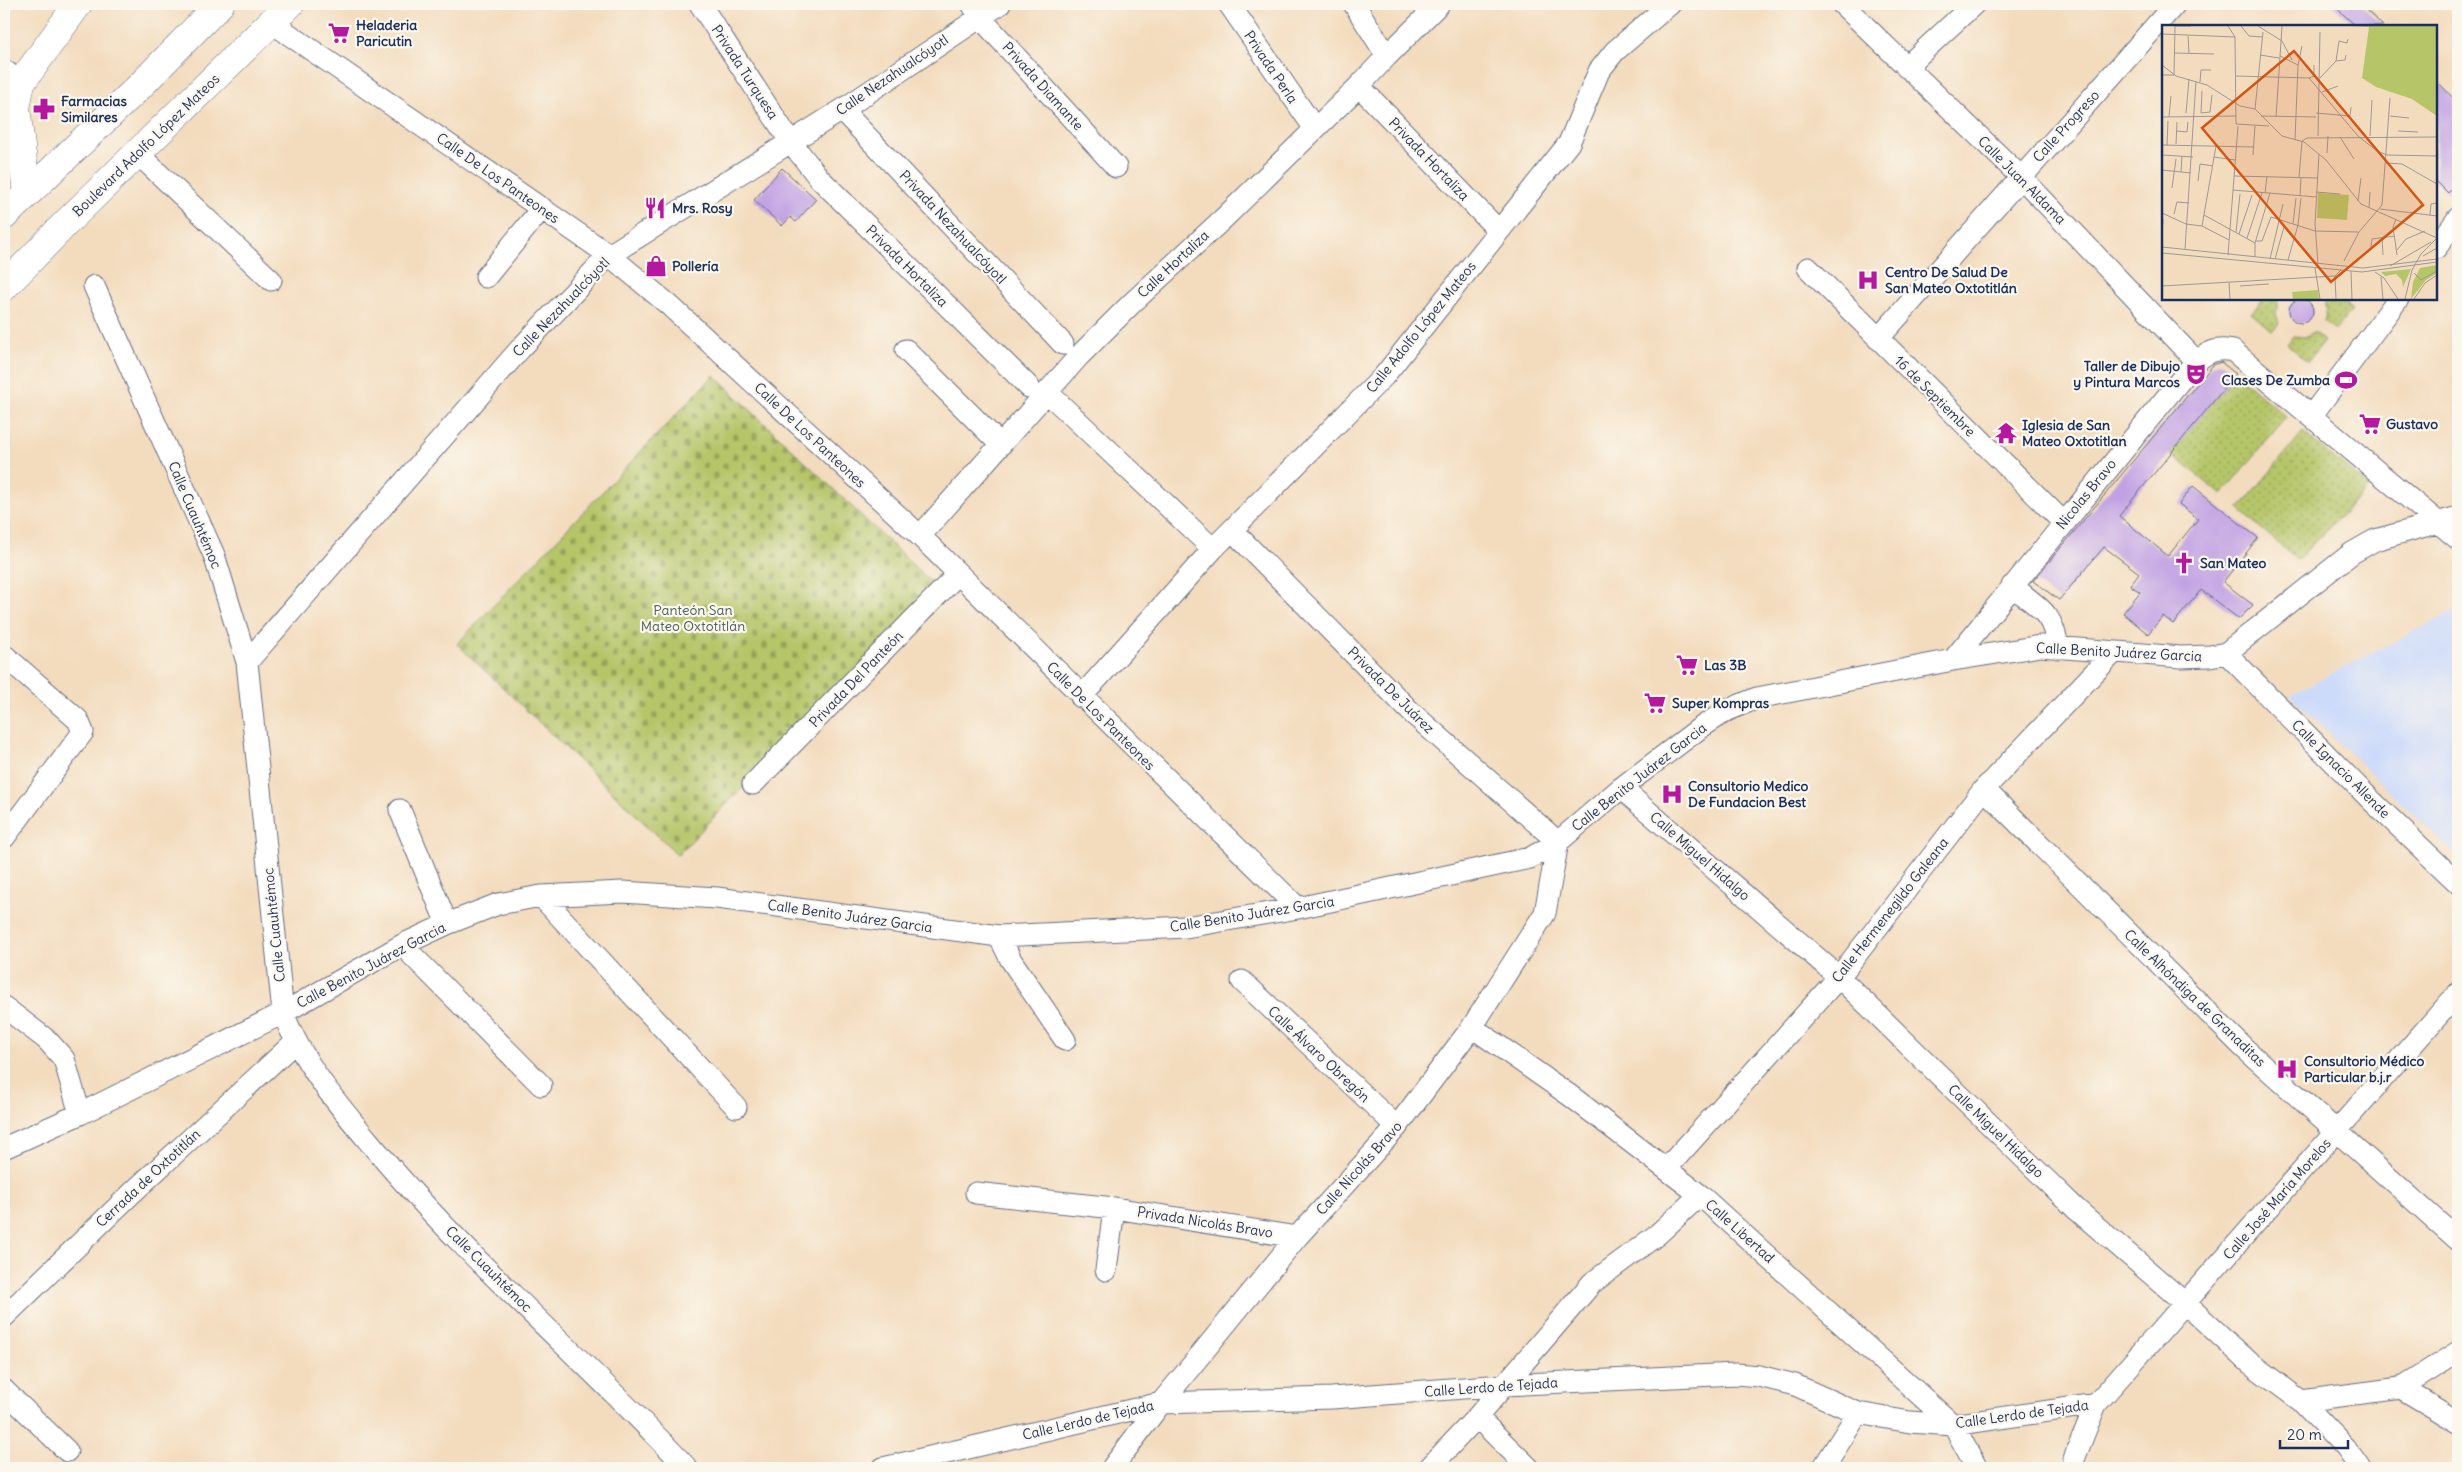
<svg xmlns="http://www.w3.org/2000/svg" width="2462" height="1472" font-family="Delius,sans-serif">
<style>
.built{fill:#cddbfa}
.grass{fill:url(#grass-dots);stroke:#687a63}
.cemetery{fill:url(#cemetery-stones);stroke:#687a63}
.building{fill:#c1a1e3}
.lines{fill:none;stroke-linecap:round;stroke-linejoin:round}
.minor-casing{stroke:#676c80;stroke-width:23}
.secondary-casing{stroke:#676c80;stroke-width:29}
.primary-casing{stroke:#676c80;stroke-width:29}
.minor{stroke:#fff;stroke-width:21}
.secondary{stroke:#fff;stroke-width:28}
.primary{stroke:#fff;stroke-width:28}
.labels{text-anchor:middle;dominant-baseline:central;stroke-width:4.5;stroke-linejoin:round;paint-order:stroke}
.poi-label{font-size:14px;font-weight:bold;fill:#1b2f5e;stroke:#fbf7ec;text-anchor:start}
.street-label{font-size:14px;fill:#1b2f5e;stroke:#fbf7ec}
.park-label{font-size:14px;fill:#495c61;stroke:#fbf7ec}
.inset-road{fill:none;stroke:#9d9798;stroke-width:1}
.view{fill:#d45514;fill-opacity:0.15;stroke:#d45514;stroke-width:2.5}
.inset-edge{fill:none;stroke:#1b2f5e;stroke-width:2.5}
</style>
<defs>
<pattern id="grass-dots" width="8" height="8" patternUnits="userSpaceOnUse" patternTransform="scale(1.25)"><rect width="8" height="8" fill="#b5c568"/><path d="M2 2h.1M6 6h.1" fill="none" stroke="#92a059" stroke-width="1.8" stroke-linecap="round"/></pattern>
<pattern id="cemetery-stones" width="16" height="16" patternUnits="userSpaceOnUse" patternTransform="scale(1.25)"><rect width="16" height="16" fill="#b5c568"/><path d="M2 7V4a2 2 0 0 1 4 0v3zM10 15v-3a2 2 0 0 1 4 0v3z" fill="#92a059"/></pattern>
</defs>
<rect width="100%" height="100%" fill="#fbf7ec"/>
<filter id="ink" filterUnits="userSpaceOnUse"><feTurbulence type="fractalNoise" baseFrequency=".02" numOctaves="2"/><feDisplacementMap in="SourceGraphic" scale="10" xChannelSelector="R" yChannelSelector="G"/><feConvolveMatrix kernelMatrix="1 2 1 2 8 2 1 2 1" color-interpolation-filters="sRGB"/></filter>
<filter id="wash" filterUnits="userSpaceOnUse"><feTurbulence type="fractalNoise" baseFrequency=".0096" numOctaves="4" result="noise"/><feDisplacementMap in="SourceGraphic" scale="20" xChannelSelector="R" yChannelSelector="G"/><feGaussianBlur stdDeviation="1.12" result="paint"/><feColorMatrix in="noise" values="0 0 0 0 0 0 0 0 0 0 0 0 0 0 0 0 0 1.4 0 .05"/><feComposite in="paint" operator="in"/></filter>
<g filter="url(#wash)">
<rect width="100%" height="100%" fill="#f3dcbe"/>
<path class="built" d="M 2458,609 L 2458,858 L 2290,695 Z"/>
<path class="grass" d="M 2264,299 L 2274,299 L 2278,302 L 2276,314 L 2279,323 L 2272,331 L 2251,313 Z
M 2325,299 L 2338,299 L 2352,310 L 2335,330 L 2324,321 L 2327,310 L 2324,300 Z
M 2314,332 L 2324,341 L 2308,362 L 2287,344 L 2293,336 L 2304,337 Z
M 2236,374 L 2286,417 L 2222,495 L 2170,453 Z
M 2303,432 L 2369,487 L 2297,560 L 2239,509 Z"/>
<path class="cemetery" d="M 714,375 L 935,586 L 678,855 L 457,644 Z"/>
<g id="blocks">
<path class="building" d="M 2332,4 L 2360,4 L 2383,26 L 2356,26 Z
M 2436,80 L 2458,103 L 2458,182 L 2448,193 L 2436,181 Z
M 782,168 L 816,199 L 796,222 L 790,217 L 782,226 L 754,200 Z
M2289 311a12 12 0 1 1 24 0a12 12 0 1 1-24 0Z
M 2221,362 L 2236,374 L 2119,516 L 2168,556 L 2198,519 L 2179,504 L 2193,486 L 2258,538 L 2223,582 L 2253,605 L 2239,619 L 2201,590 L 2173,624 L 2163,616 L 2148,634 L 2123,613 L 2140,592 L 2130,585 L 2139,573 L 2104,547 L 2059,600 L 2033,581 L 2213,365 Z"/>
</g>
</g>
<g filter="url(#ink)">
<use href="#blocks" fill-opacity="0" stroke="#676c80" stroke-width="1"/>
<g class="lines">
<g class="minor-casing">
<path id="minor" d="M 700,4 L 790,141 L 819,178 L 1029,387
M 972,4 L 979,16 L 1116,167
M 1229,4 L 1315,129
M 1354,4 L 1387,56
M 1842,4 L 2021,177 L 2196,361
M 271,22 L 609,255 L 669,305 L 920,536 L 1298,908
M 1906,67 L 1974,4
M 4,70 L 21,83
M 1359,86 L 1499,231
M 842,110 L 1063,344
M 137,153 L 271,280
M 2436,248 L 2458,218
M 1808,268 L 2063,522
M 486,277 L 542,208
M 94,286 L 214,555 L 247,662 L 283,1013 C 304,1066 340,1107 376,1150 C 471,1263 586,1360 687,1468
M 1878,339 L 2175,4
M 906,350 L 1000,444
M 1047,392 L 1213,549
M 2312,415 L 2398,299
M 920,536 L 1079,356 L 1132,303 L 1224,218 L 1359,86 L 1387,56 L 1439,4
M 2012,586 C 2039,608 2053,612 2058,648
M 2226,653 L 2372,801 L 2458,883
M 1953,660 L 2196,361 C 2209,352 2217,347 2233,351 L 2458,539
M 247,662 L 520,349 L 609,255 L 842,110 L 1000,4
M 1081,697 L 1213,549 L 1384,376 L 1569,143 L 1599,71 L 1615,51 L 1670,4
M 753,784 L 958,574
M 1621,788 L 1839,977 L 2076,1209 L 2186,1304 L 2250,1363 L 2301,1401 L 2401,1388 L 2458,1352
M 1984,789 L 2244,1048 L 2458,1240
M 400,810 L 447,924
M 4,838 L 83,732 L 78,720 L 5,656
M 541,896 L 736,1107
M 999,936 L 1011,960 L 1065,1040
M 402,945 L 541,1085
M 1242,981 L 1397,1127
M 4,1007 L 47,1040 L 64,1059 L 80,1114
M 1472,1027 L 1572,1097 L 1700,1195 L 1953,1425 L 1977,1468
M 4,1148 L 80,1114 L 283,1013 L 402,945 L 447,924 L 498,904 L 541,896 L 622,892 L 717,898 L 999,936 L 1186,927 L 1298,908 L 1530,858 L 1558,842 L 1621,788 L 1700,728 L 1728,710 L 1757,698 L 1953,660 L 2040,646 L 2181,657 L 2210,656 L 2226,653 L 2352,553 L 2375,540 L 2458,517
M 1666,1169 L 1839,977 L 1984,789 L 2114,652
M 976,1193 L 1114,1208 L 1297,1237
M 1106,1270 L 1114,1208
M 4,1317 L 132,1193 L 295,1042
M 2401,1388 L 2458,1422
M 4,1390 L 67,1451
M 2301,1401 L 2346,1448 L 2360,1468
M 1477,1417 L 1529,1468
M 883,1468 L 1161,1403 L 1332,1398 L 1503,1385 L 1736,1374 L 1759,1376 L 1795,1385 L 1858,1413 L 1910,1422 L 1953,1425 L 2096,1404
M 1112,1468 L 1161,1403 L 1297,1237 L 1397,1127 L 1472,1027 L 1545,913 L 1558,842 L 1412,713 L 1232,530
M 1429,1468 L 1477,1417 L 1592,1283 L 1658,1234 L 1700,1195
M 1823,1468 L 1858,1413
M 2074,1468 L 2074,1459 L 2096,1404 L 2458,993"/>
</g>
<g class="secondary-casing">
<path id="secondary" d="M 27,193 L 16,108 L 21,83 L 78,4"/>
</g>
<g class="primary-casing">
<path id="primary" d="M 4,216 L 140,86 L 220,4
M 4,287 L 65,224 L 290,4"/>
</g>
<use href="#minor" class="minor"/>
<use href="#secondary" class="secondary"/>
<use href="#primary" class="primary"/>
</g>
</g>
<defs>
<g id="supermarket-bare" transform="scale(1.725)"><path d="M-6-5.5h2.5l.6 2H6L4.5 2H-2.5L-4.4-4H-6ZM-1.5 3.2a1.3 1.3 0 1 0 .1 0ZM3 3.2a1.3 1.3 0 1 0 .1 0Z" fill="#b5179e" stroke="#fbf7ec" stroke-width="2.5" paint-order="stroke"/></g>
<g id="pharmacy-bare" transform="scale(1.725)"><path d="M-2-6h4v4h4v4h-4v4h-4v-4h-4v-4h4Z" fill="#b5179e" stroke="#fbf7ec" stroke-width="2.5" paint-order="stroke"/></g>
<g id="restaurant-bare" transform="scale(1.725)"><path d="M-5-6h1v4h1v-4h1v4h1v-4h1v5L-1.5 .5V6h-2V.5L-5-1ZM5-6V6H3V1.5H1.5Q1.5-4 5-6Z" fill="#b5179e" stroke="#fbf7ec" stroke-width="2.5" paint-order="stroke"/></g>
<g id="shop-bare" transform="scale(1.725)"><path d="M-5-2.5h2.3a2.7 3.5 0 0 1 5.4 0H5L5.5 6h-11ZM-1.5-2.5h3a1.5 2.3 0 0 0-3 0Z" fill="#b5179e" stroke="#fbf7ec" stroke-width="2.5" paint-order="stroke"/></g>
<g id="hospital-bare" transform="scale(1.725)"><path d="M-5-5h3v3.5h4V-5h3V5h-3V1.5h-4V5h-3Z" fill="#b5179e" stroke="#fbf7ec" stroke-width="2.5" paint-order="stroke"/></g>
<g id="theatre-bare" transform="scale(1.725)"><path d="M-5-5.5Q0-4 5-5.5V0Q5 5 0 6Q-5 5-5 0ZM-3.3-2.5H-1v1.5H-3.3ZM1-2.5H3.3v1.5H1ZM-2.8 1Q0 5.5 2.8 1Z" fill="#b5179e" stroke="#fbf7ec" stroke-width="2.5" paint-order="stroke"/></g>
<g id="stadium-bare" transform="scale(1.725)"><path d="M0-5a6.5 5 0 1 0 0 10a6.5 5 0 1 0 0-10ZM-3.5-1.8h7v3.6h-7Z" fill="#b5179e" stroke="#fbf7ec" stroke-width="2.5" paint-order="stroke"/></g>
<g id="temple-bare" transform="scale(1.725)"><path d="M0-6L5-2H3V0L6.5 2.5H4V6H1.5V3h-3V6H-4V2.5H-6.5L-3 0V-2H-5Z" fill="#b5179e" stroke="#fbf7ec" stroke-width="2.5" paint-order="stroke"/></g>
<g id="church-bare" transform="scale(1.725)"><path d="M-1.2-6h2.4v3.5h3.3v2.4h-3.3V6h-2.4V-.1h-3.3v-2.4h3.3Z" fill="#b5179e" stroke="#fbf7ec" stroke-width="2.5" paint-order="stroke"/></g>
</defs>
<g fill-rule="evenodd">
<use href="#supermarket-bare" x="339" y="33"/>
<use href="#pharmacy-bare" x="44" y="109"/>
<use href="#restaurant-bare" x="655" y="208"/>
<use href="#shop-bare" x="656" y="266"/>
<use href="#hospital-bare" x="1868" y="280"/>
<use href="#theatre-bare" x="2196" y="374"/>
<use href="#stadium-bare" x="2346" y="380"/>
<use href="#supermarket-bare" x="2370" y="424"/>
<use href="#temple-bare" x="2006" y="433"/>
<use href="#church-bare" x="2184" y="563"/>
<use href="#supermarket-bare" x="1687" y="665"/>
<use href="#supermarket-bare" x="1655" y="703"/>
<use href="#hospital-bare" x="1672" y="794"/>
<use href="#hospital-bare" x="2287" y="1069"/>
</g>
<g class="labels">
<g class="poi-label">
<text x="356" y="25">Heladeria<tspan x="356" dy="16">Paricutin</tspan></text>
<text x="61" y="101">Farmacias<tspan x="61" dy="16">Similares</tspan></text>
<text x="672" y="208">Mrs. Rosy</text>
<text x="672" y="266">Pollería</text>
<text x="1885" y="272">Centro De Salud De<tspan x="1885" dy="16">San Mateo Oxtotitlán</tspan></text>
<text x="2180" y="366" text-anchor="end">Taller de Dibujo<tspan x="2180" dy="16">y Pintura Marcos</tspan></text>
<text x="2330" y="380" text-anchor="end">Clases De Zumba</text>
<text x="2386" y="424">Gustavo</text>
<text x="2022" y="425">Iglesia de San<tspan x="2022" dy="16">Mateo Oxtotitlan</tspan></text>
<text x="2200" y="563">San Mateo</text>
<text x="1704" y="665">Las 3B</text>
<text x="1672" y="703">Super Kompras</text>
<text x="1688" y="786">Consultorio Medico<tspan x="1688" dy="16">De Fundacion Best</tspan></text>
<text x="2304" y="1061">Consultorio Médico<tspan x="2304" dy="16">Particular b.j.r</tspan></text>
</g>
<g class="street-label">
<text transform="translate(1271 67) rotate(56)">Privada Perla</text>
<text transform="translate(745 72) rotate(57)">Privada Turquesa</text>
<text transform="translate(892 75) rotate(-34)">Calle Nezahualcóyotl</text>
<text transform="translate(1043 86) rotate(48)">Privada Diamante</text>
<text transform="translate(2066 126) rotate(-48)">Calle Progreso</text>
<text transform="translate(146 145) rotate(-44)">Boulevard Adolfo López Mateos</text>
<text transform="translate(1429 159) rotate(46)">Privada Hortaliza</text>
<text transform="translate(498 178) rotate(35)">Calle De Los Panteones</text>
<text transform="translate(2022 180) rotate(45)">Calle Juan Aldama</text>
<text transform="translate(953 227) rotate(47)">Privada Nezahualcóyotl</text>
<text transform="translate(1173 264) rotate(-43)">Calle Hortaliza</text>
<text transform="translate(907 266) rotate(45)">Privada Hortaliza</text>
<text transform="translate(561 307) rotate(-46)">Calle Nezahualcóyotl</text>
<text transform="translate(1421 327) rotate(-51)">Calle Adolfo López Mateos</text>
<text transform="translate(1935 396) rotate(45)">16 de Septiembre</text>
<text transform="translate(810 435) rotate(43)">Calle De Los Panteones</text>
<text transform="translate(2086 494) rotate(-51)">Nicolas Bravo</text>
<text transform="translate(195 515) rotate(67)">Calle Cuauhtémoc</text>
<text transform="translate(2119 652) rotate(3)">Calle Benito Juárez Garcia</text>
<text transform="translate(856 679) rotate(-46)">Privada Del Panteón</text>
<text transform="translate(1391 690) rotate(45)">Privada De Juárez</text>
<text transform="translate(1101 716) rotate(45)">Calle De Los Panteones</text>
<text transform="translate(2341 769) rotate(45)">Calle Ignacio Allende</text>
<text transform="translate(1639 777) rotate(-38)">Calle Benito Juárez Garcia</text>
<text transform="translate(1700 856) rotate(41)">Calle Miguel Hidalgo</text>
<text transform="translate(1890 910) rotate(-52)">Calle Hermenegildo Galeana</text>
<text transform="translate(1252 914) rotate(-9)">Calle Benito Juárez Garcia</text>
<text transform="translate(850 916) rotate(8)">Calle Benito Juárez Garcia</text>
<text transform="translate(274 925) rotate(-96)">Calle Cuauhtémoc</text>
<text transform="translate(371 965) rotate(-28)">Calle Benito Juárez Garcia</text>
<text transform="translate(2195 998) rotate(44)">Calle Alhóndiga de Granaditas</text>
<text transform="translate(1319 1054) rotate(43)">Calle Álvaro Obregón</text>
<text transform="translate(1996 1131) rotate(44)">Calle Miguel Hidalgo</text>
<text transform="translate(1359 1168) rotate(-48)">Calle Nicolás Bravo</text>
<text transform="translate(148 1178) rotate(-43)">Cerrada de Oxtotitlán</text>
<text transform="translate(2277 1199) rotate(-49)">Calle José María Morelos</text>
<text transform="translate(1205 1222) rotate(9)">Privada Nicolás Bravo</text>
<text transform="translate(1740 1231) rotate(42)">Calle Libertad</text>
<text transform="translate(489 1269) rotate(45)">Calle Cuauhtémoc</text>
<text transform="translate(1491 1387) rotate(-4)">Calle Lerdo de Tejada</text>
<text transform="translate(2022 1414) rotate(-8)">Calle Lerdo de Tejada</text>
<text transform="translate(1088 1420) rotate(-13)">Calle Lerdo de Tejada</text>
</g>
<g class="park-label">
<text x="693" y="610">Panteón San<tspan x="693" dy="16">Mateo Oxtotitlán</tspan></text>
</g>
</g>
<g transform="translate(2162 25)">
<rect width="275" height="275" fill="#f3dcbe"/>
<path d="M 249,244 L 241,262 L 240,255 L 234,249 L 223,251 L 219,247 Z" fill="#b5c568"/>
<path d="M 156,168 L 187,170 L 185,195 L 155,193 Z" fill="#b5c568"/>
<path d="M 186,1 L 275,1 L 275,91 L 250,74 L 214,62 L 200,53 L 207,2 ZM 275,240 L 275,248 L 264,255 L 249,274 L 251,257 L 258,243 Z" fill="#b5c568"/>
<path d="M 156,265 L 157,274 L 131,274 L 130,267 Z" fill="#b5c568"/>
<path class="inset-road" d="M 13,1 L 29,1M 66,1 L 73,12 L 74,99 L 107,101M 79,1 L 87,11 L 100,12M 96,1 L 120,16 L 130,35M 0,9 L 73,12M 26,11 L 27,28M 13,28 L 52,29M 98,30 L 117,33M 118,31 L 136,40 L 133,115M 174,36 L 177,16 L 185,18 L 186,14M 0,40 L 14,51 L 45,60 L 78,81 L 93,84 L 120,111 L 142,117 L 164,135 L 199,179 L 275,213M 136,40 L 140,21M 0,50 L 12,50 L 13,1M 73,51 L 147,53 L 152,51 L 152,40M 147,53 L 196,111 L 215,126 L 225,130 L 275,131M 158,53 L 174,36 L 183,35 L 184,30M 38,57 L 39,45 L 49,45M 40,66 L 39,88 L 48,87 L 50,70M 160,67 L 176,61M 93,84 L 101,7M 24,88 L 27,54M 154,88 L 188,91 L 189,82M 99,91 L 154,92M 228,91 L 247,93M 0,92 L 74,91M 7,92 L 9,71M 114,92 L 120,1M 15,106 L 25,107 L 26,97M 236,106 L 256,107M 156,111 L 158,7M 208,111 L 210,75M 178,112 L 192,134M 14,119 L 15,97M 0,120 L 92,122M 5,120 L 6,96M 165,128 L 166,111M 1,130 L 31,132M 91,130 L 93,101M 52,132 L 73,135M 224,138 L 240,139 L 275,159M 0,145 L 29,148M 19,147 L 20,131M 72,151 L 156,153M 137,152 L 140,116 L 145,113 L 275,112M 36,156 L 38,139 L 51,141M 10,163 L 14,134M 71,165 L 154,172M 154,167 L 178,169M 103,168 L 105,151M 138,171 L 139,153M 196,176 L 199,153M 207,183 L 208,167M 218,184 L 275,191M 0,188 L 24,199 L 40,201 L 67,215M 12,189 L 15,177 L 27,178M 42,190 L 93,218M 268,190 L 269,179 L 275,178M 234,194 L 231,202 L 235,230M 131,199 L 134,173M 40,201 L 54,121M 74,207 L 78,169M 77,209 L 90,170M 0,211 L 1,194M 85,213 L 100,168M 220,213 L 221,230M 94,216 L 100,216 L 109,192 L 153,206 L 196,207M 0,222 L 201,243 L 275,234M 209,222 L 210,214 L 233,211M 23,224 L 34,56M 235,225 L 244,214 L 263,206M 0,228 L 200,247 L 275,237M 66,230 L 76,101M 261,231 L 275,223M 93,232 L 93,218 L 108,168M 108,234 L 121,179M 113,234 L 122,202M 126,235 L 136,200 L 139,173M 182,236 L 197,207 L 220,180 L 228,73M 156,239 L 153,199 L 157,129M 228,241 L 269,217M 153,243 L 158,274M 189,246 L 190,274M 213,247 L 222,253 L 236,274M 252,248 L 259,255 L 275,246M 173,251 L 174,274M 219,252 L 221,274M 67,258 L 68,274M 0,261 L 173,251 L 179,245M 78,261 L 107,259M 243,274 L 250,245 L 259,229 L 275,213M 252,274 L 263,258 L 275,250"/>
<path class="view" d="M 132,26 L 261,180 L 169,257 L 40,103 Z"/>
<rect width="275" height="275" class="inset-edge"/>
</g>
<rect width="2462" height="1472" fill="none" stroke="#fbf7ec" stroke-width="20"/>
<path d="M2280 1440v8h68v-8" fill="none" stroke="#1b2f5e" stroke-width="2.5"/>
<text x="2287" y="1440" font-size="15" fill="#1b2f5e" stroke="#fbf7ec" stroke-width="4" paint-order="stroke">20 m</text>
</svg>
